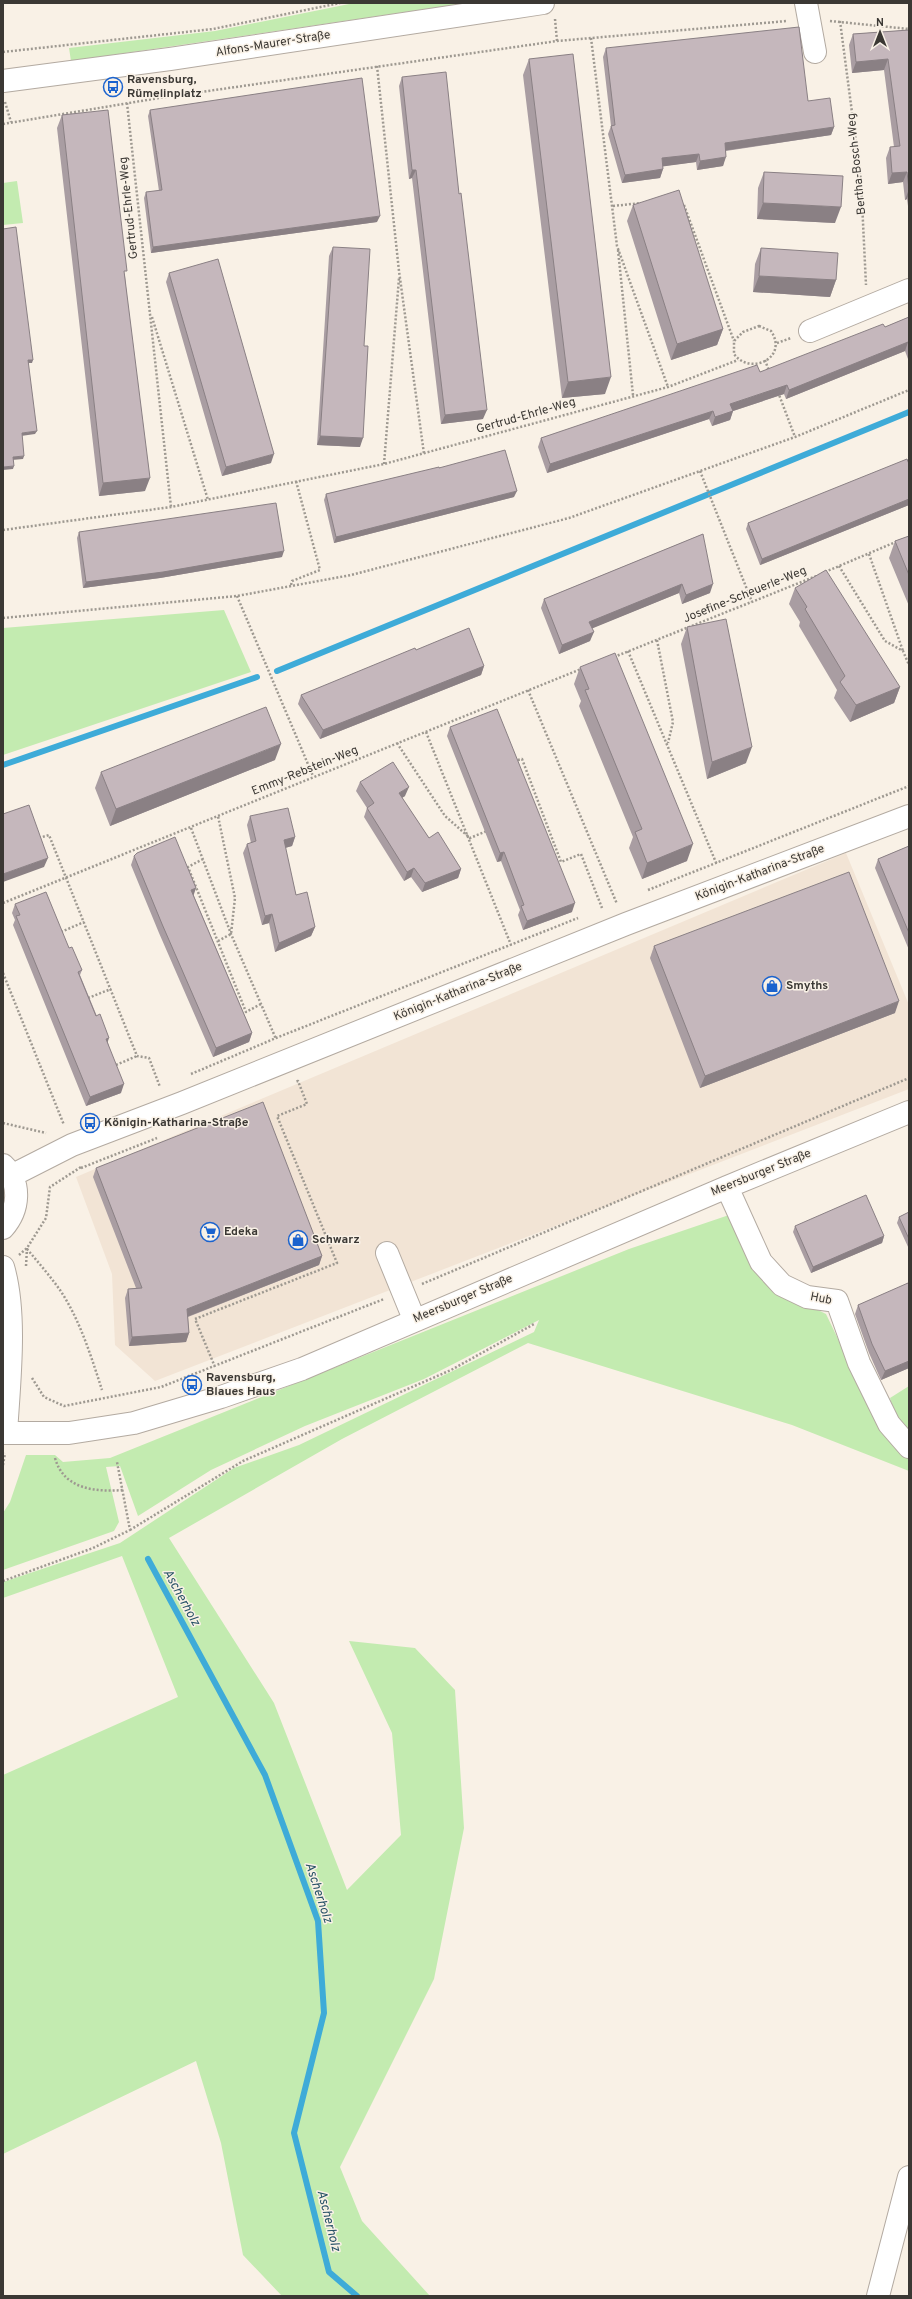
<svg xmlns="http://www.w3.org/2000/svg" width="912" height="2299" font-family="Overpass,sans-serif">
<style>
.built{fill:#f2e4d5}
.green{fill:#c3ebb0}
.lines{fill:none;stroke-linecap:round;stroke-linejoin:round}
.stream{stroke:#3eabd8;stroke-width:6}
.minor-casing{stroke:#b3aaa1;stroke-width:24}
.path{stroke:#9e9991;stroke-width:2.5;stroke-dasharray:2 2;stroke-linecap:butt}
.minor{stroke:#fff;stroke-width:22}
.wall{fill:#a99da2}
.shaded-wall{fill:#8a8084}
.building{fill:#c5b7bc;stroke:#8a8084}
.labels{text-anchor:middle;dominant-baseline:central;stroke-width:3;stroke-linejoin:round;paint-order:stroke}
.street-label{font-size:12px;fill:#3b3834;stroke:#f9f1e6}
.poi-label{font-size:12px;font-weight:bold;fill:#3b3834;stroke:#f9f1e6;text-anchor:start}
.water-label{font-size:13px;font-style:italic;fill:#265266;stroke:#f9f1e6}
</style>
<rect width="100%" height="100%" fill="#f9f1e6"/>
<path class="built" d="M 846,853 L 909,1005 L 909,1089 L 155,1381 L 115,1345 L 112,1274 L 76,1177 Z"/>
<path class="green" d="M 354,3 L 467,3 L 71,61 L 69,48 L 215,31 Z
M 17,181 L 23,223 L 3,225 L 3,183 Z
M 224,610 L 251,672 L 3,755 L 3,628 Z
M 729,1215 L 792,1297 L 826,1314 L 863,1391 L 909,1454 L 909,1471 L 792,1425 L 528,1343 L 342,1439 L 169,1538 L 274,1703 L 347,1890 L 401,1835 L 392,1733 L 349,1641 L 415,1648 L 455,1690 L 464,1828 L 434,1979 L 340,2167 L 362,2221 L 430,2296 L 282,2296 L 243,2255 L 221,2143 L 196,2061 L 3,2154 L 3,1775 L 178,1697 L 122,1556 L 3,1598 L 3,1582 L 120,1543 L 234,1468 L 299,1445 L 534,1332 L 539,1320 L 424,1379 L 305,1426 L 211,1470 L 138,1516 L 120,1466 L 106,1467 L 119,1522 L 114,1531 L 3,1570 L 3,1513 L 10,1502 L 26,1455 L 55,1455 L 63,1462 L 110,1458 L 629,1249 Z
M 909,1386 L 909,1436 L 898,1425 L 890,1398 Z"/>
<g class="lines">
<path class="stream" d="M 277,671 L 909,412
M 3,765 L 257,677
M 148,1559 L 265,1775 L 318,1921 L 324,2013 L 294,2133 L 329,2272 L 357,2296"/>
<g class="minor-casing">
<path id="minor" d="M 806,3 L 815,52
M 3,81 L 170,59 L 543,3
M 810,331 L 909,290
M 3,1165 C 22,1183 19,1210 3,1228
M 11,1176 L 72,1145 L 182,1103 L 626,924 L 909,816
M 727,1187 L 761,1262 L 782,1285 L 807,1297 L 837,1301 L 859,1363 L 889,1424 L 909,1447
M 387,1253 L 414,1319
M 3,1267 C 17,1314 9,1383 6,1433
M 3,1433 L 69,1433 L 134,1423 L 221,1397 L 302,1369 L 727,1187 L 909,1112
M 878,2296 L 909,2177"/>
</g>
<path class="path" d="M 555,19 L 557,41
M 830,21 L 909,29
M 840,21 L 861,181 L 866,285
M 591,38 L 617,246 L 668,387
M 3,52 L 213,29 L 340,3
M 377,66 L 399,271 L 424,454
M 5,102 L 11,122
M 127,103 L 171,507
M 3,124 L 159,98 L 557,41 L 787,21
M 684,205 L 734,341
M 613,206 L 641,203
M 618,250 L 633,395
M 152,317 L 208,500
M 759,326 L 771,331 C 789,358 750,376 734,354 L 734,341 L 743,332 Z
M 777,343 L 791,338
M 765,360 L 769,371
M 778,392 L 795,437
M 384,464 L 399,278
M 700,471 L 752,602
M 3,530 L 171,507 L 384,464 L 668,387 L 738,360
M 869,554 L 903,651
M 839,566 L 885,641 L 903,651 L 909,665
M 825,572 L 898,541
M 291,585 L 292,581 L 320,570 L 296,481
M 237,596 L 313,776
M 3,618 L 237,596 L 351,575 L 569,518 L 795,437 L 909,390
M 657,640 L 673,722 L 668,743
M 628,651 L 717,865
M 614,657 L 819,575
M 528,690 L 617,904
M 426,732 L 511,945
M 397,743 L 445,816 L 470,838 L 487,831
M 514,761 L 522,759 L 561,862 L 581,854 L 602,908
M 191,828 L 231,934 L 276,1039
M 39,838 L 49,835 L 137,1056 L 149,1058 L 160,1087
M 203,859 L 188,867 L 246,1012 L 261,1004
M 648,890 L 909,786
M 3,903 L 581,669
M 61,932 L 84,922
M 218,941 L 231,934 L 235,898 L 218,816
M 3,973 L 64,1125
M 88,998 L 111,989
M 116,1065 L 137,1056
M 191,1074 L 276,1038 L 578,918
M 3,1123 L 46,1133
M 81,1168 L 157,1138
M 27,1249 C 38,1262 50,1276 60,1290 C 80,1320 91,1356 102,1390
M 19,1255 L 27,1248 L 46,1218 L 50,1187 L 81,1167
M 26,1266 L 27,1248
M 422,1284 L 909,1078
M 215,1367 L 195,1319 L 337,1263 L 277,1116 L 307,1104 L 298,1081 L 295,1082
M 32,1378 L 44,1397 L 64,1406 L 161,1387 L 384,1299
M 55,1458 C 64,1490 96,1492 124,1490
M 3,1465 L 5,1453
M 130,1530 L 243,1461 L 451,1370 L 534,1324
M 3,1581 L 93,1548 L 130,1530 L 117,1462"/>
<use href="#minor" class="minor"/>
</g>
<path class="wall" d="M 909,30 L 909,213 L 907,199 L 905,200 L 903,182 L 888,184 L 886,158 L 890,147 L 894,147 L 884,70 L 852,73 L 849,45 L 853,34 Z
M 606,48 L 808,101 L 834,127 L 831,135 L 726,151 L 723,166 L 697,170 L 696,162 L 663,166 L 663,169 L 660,178 L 622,183 L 608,134 L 611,126 L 603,57 Z
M 529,59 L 605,394 L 562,398 L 523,75 Z
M 402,77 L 459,194 L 483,419 L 441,424 L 412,178 L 409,179 L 399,86 Z
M 150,110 L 377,222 L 151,253 L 144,198 L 146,192 L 159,191 L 148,116 Z
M 62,115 L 125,276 L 145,491 L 99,496 L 57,128 Z
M 764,172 L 835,223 L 757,219 L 758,188 Z
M 633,205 L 723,329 L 717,345 L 671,360 L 627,221 Z
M 333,247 L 364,346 L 360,447 L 317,445 L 329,256 Z
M 761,248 L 836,280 L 830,297 L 753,292 L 755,264 Z
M 169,273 L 271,463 L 222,476 L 166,282 Z
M 909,317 L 909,359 L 908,359 L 905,351 L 786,399 L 784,394 L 733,411 L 730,420 L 712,426 L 709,419 L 547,473 L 538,447 L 541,438 L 760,372 L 885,327 Z
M 909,464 L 909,505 L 760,565 L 746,529 L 748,523 Z
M 439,468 L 514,497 L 334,543 L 324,500 L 326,494 Z
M 79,532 L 282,557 L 160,578 L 83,588 L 77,538 Z
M 703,534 L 710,593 L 682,604 L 679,593 L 592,628 L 590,641 L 559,654 L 541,608 L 544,599 Z
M 909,536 L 909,606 L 889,558 L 895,541 Z
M 795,588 L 900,687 L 894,703 L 850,722 L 834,698 L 837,690 L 799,626 L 800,622 L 789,604 Z
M 687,627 L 746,763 L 707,779 L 681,644 Z
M 416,650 L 484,666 L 481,675 L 320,739 L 298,704 L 301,695 Z
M 580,667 L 687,861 L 642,879 L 629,848 L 633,837 L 579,706 L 581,701 L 574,684 Z
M 450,727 L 572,912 L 523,930 L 518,915 L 520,910 L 501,861 L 497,862 L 447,736 Z
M 275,760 L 110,826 L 95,788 L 101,772 Z
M 360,782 L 405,796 L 402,798 L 429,838 L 461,869 L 458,878 L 422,892 L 411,877 L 404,881 L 364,817 L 367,808 L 356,791 Z
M 250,816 L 295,837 L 292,846 L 285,848 L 296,895 L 315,927 L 311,936 L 275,952 L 269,923 L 262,925 L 243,853 L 247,844 L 251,843 L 247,825 Z
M 909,846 L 909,950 L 875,868 L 878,859 Z
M 134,856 L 194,896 L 252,1033 L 249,1042 L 213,1057 L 159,933 L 131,865 Z
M 15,904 L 69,948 L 82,970 L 80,975 L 108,1043 L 121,1093 L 86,1106 L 13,925 L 15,920 L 12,913 Z
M 654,946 L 895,1013 L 700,1088 L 650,958 Z
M 96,1168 L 322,1256 L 319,1265 L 188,1317 L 189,1333 L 186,1342 L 129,1346 L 125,1298 L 128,1289 L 136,1288 L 93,1177 Z
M 909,1212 L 909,1249 L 897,1223 L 899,1217 Z
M 795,1226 L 884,1236 L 882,1243 L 811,1273 L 793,1232 Z
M 909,1285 L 909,1368 L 881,1380 L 869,1353 L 855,1314 L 858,1305 Z"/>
<path class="shaded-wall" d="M 888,59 L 884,70 L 852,73 L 856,62 Z
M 834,127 L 831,135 L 722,151 L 725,143 Z
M 699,154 L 696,162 L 659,167 L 662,158 Z
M 726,157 L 723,166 L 697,170 L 700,161 Z
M 663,169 L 660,178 L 622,183 L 625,175 Z
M 412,170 L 416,170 L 412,178 L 409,179 Z
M 907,172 L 903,182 L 888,184 L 892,173 Z
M 909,189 L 909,194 L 907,199 L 905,200 Z
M 763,203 L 841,207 L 835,223 L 757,219 Z
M 380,216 L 377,222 L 151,253 L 153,247 Z
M 759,276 L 836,280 L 830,297 L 753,292 Z
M 723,329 L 717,345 L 671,360 L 677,344 Z
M 908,342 L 905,351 L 786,399 L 789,390 Z
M 28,360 L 33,360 L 32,363 L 27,363 Z
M 611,377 L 605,394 L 562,398 L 568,382 Z
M 787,385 L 784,394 L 733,411 L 730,420 L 712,426 L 715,417 L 730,404 Z
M 487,410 L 483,419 L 441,424 L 445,415 Z
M 713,411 L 709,419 L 547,473 L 550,464 Z
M 37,431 L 35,434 L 21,436 L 22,433 Z
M 320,436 L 363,438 L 360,447 L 317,445 Z
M 274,454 L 271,463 L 222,476 L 226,467 Z
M 24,456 L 23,459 L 12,460 L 13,457 Z
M 14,466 L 13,469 L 3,470 L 3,467 Z
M 150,478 L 145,491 L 99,496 L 103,483 Z
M 517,491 L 514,497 L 334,543 L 336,537 Z
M 909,499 L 909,505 L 760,565 L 762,559 Z
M 284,551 L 282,557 L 160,578 L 83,588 L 86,582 Z
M 682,584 L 679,593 L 586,631 L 589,622 Z
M 713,584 L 710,593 L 682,604 L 686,595 Z
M 594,632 L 590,641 L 559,654 L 562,645 Z
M 484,666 L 481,675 L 320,739 L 323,730 Z
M 900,687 L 894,703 L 850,722 L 856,705 Z
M 281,744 L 275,760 L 110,826 L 116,809 Z
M 752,747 L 746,763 L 707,779 L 712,762 Z
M 409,787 L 405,796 L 395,802 L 399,793 Z
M 295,837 L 292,846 L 281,849 L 284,840 Z
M 693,844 L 687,861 L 642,879 L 647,863 Z
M 504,852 L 501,861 L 497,862 L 500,853 Z
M 48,858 L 44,867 L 3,882 L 3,874 Z
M 414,868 L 411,877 L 404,881 L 407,872 Z
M 461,869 L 458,878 L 422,892 L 425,883 Z
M 196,888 L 193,897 L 191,890 Z
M 575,903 L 572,912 L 523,930 L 527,921 Z
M 272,914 L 269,923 L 262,925 L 265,916 Z
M 315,927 L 311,936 L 275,952 L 279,943 Z
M 899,1001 L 895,1013 L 700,1088 L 705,1076 Z
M 252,1033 L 249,1042 L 213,1057 L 216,1048 Z
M 109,1038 L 106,1047 L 106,1039 Z
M 124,1084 L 121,1093 L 86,1106 L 90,1097 Z
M 884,1236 L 882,1243 L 811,1273 L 813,1267 Z
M 322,1256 L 319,1265 L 184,1318 L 187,1309 Z
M 189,1333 L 186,1342 L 129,1346 L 132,1337 Z
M 909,1361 L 909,1368 L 881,1380 L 885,1371 Z"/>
<path class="building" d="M 799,27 L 808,101 L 830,98 L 834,127 L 725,143 L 726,157 L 700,161 L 699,154 L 662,158 L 663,169 L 625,175 L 611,126 L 615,125 L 606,48 Z
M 909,30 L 909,189 L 907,172 L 892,173 L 890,147 L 900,146 L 888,59 L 856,62 L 853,34 Z
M 573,54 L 611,377 L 568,382 L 529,59 Z
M 446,72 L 459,194 L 461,193 L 487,410 L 445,415 L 416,170 L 412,170 L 402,77 Z
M 362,78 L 380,216 L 153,247 L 146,192 L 162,190 L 150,110 Z
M 108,110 L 127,271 L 124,271 L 150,478 L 103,483 L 62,115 Z
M 764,172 L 843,176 L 841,207 L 763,203 Z
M 679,190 L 723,329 L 677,344 L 633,205 Z
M 16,227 L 33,360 L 28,360 L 37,431 L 22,433 L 24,456 L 13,457 L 14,466 L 3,467 L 3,229 Z
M 333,247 L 370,249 L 364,346 L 368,346 L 363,438 L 320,436 Z
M 761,248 L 838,253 L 836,280 L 759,276 Z
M 218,259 L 274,454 L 226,467 L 169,273 Z
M 909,317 L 909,344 L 908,342 L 789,390 L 787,385 L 730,404 L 733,411 L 715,417 L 713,411 L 550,464 L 541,438 L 757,365 L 760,372 L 883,324 L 885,327 Z
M 505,450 L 517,491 L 336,537 L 326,494 L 439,467 L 439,468 Z
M 907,459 L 909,464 L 909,499 L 762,559 L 748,523 Z
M 276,503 L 284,551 L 163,572 L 86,582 L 79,532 Z
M 703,534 L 713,584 L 686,595 L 682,584 L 589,622 L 594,632 L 562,645 L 544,599 Z
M 909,536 L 909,575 L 895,541 Z
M 826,570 L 900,687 L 856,705 L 840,682 L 845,676 L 805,609 L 807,607 L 795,588 Z
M 726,619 L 752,747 L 712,762 L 687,627 Z
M 469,628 L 484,666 L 323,730 L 301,695 L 415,648 L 416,650 Z
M 615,653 L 693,844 L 647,863 L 635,832 L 642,829 L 585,690 L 589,689 L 580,667 Z
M 266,707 L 281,744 L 116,809 L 101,772 Z
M 497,709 L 575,903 L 527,921 L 521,906 L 524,905 L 504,852 L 500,853 L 450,727 Z
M 393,762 L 409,787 L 399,793 L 429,838 L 438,832 L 461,869 L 425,883 L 414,868 L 407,872 L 367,808 L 374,803 L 360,782 Z
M 29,805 L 48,858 L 3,874 L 3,814 Z
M 288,808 L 295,837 L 284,840 L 296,895 L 307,892 L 315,927 L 279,943 L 272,914 L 265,916 L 247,844 L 256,841 L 250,816 Z
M 175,837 L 196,888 L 191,890 L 252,1033 L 216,1048 L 162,924 L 134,856 L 137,853 Z
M 909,846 L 909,933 L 878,859 Z
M 849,872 L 899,1001 L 705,1076 L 654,946 Z
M 46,892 L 69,948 L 72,947 L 82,970 L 78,972 L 96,1016 L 100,1014 L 109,1038 L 106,1039 L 124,1084 L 90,1097 L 16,916 L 20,915 L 15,904 Z
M 263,1102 L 322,1256 L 187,1309 L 189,1333 L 132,1337 L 128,1289 L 142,1288 L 96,1168 Z
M 866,1195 L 884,1236 L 813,1267 L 795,1226 Z
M 909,1212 L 909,1239 L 899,1217 Z
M 908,1283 L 909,1285 L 909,1361 L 885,1371 L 872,1344 L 858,1305 Z"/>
<defs>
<g id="bus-ring" transform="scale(1)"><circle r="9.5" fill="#f9f1e6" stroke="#1b63ce" stroke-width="1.5"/><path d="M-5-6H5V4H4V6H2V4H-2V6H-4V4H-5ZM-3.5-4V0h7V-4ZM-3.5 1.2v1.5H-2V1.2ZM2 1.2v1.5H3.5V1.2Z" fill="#1b63ce"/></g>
<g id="shop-ring" transform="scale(1)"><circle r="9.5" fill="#f9f1e6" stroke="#1b63ce" stroke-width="1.5"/><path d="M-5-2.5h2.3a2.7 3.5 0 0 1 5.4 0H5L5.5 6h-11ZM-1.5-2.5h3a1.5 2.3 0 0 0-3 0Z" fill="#1b63ce"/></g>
<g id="supermarket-ring" transform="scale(1)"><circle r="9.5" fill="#f9f1e6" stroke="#1b63ce" stroke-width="1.5"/><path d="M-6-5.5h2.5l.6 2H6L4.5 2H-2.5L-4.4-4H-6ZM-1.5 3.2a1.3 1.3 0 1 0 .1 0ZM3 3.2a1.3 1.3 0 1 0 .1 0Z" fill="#1b63ce"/></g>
</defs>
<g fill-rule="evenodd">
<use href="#bus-ring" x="113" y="87"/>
<use href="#shop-ring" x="772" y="986"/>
<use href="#bus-ring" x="90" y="1123"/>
<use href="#supermarket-ring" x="210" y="1232"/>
<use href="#shop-ring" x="298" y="1240"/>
<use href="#bus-ring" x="192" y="1385"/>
</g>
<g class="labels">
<g class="street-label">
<text transform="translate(273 44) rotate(-9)">Alfons-Maurer-Straße</text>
<text transform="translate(857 164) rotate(-96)">Bertha-Bosch-Weg</text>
<text transform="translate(129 208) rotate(-96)">Gertrud-Ehrle-Weg</text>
<text transform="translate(526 416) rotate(-16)">Gertrud-Ehrle-Weg</text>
<text transform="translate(745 595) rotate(-22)">Josefine-Scheuerle-Weg</text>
<text transform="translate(305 771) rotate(-22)">Emmy-Rebstein-Weg</text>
<text transform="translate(760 873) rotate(-21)">Königin-Katharina-Straße</text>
<text transform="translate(458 992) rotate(-22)">Königin-Katharina-Straße</text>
<text transform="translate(761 1173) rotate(-22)">Meersburger Straße</text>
<text transform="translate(463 1299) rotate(-23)">Meersburger Straße</text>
<text transform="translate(821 1299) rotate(11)">Hub</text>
</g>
<g class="poi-label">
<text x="127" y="80">Ravensburg,<tspan x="127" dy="14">Rümelinplatz</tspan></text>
<text x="786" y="986">Smyths</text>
<text x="104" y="1123">Königin-Katharina-Straße</text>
<text x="224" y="1232">Edeka</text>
<text x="312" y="1240">Schwarz</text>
<text x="206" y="1378">Ravensburg,<tspan x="206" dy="14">Blaues Haus</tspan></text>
</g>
<g class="water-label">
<text transform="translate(181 1598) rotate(61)">Ascherholz</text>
<text transform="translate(318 1893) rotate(72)">Ascherholz</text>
<text transform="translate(328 2221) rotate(76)">Ascherholz</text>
</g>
</g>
<rect width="912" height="2299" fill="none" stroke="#3b3834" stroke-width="8"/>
<g transform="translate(880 32)" stroke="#f9f1e6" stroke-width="3" paint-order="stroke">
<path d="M0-3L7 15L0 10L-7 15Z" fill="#3b3834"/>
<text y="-6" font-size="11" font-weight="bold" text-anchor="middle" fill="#3b3834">N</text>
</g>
</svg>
